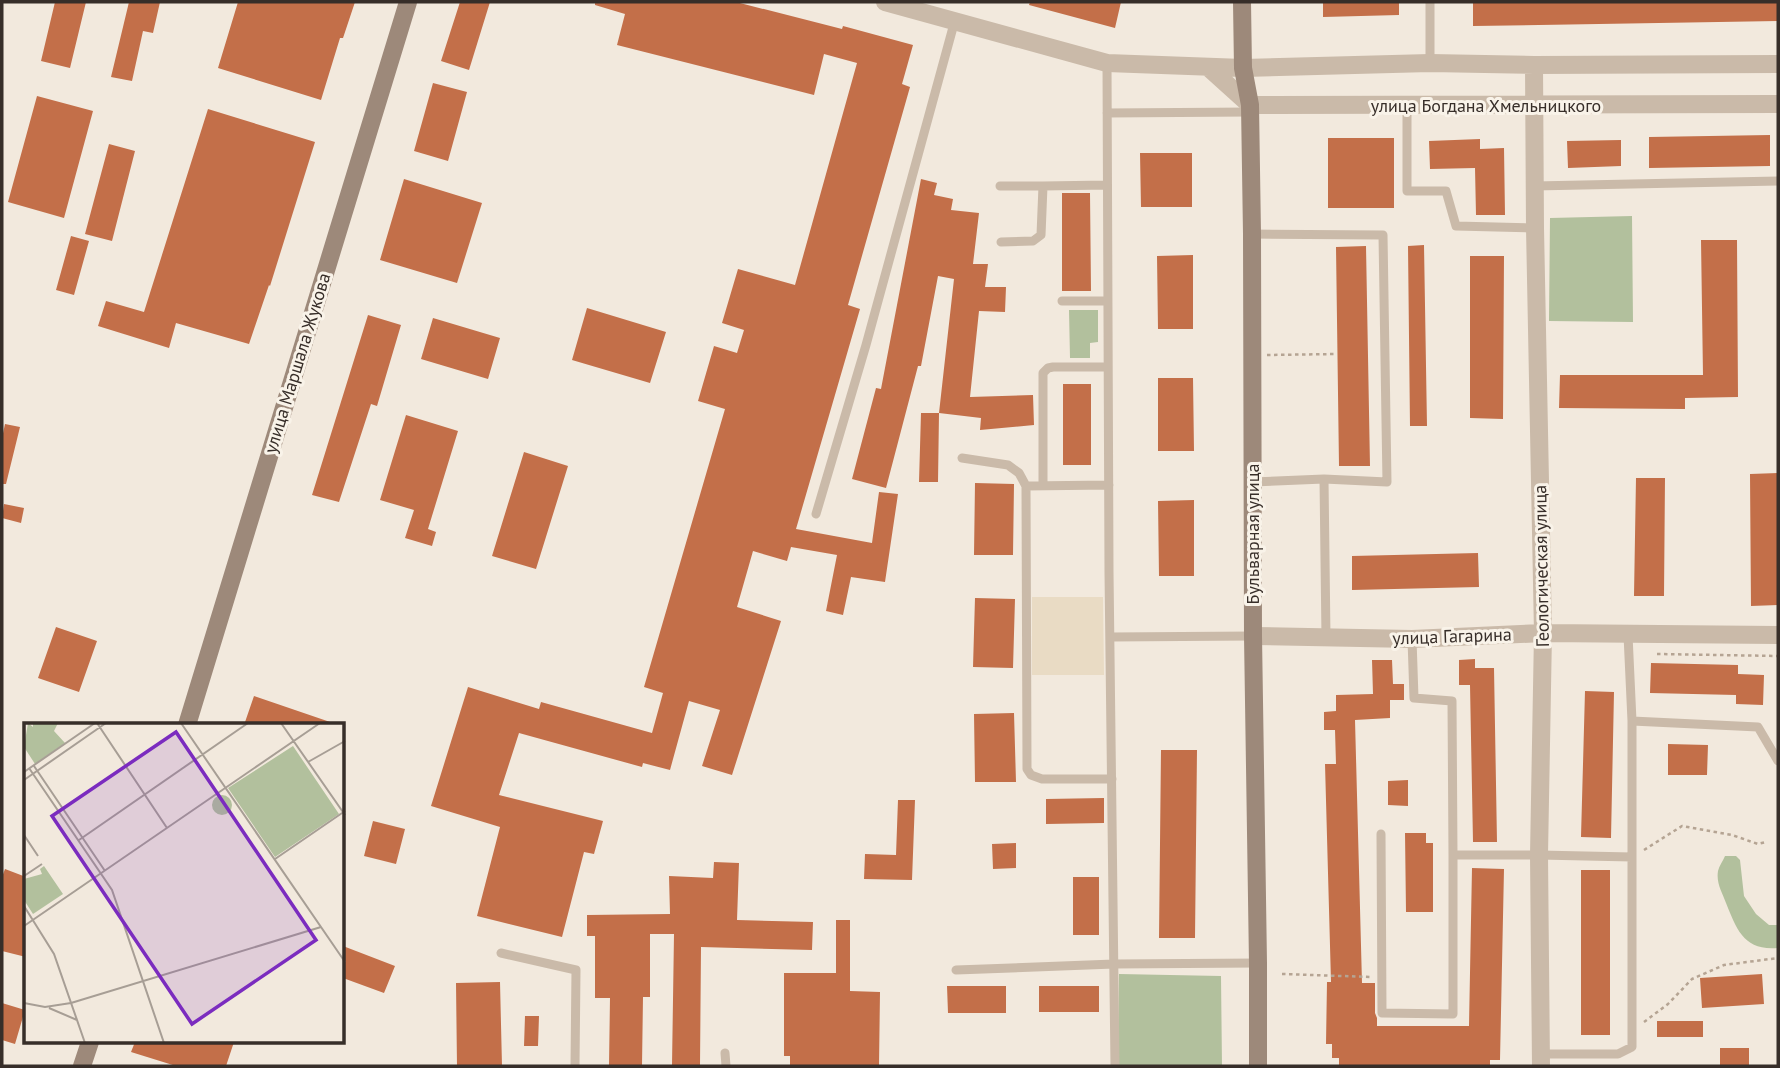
<svg xmlns="http://www.w3.org/2000/svg" width="1780" height="1068" font-family="'PT Sans',sans-serif">
<style>
.green{fill:#b2c09d}
.plaza{fill:#e9dbc4}
.building{fill:#c36f49}
.lines{fill:none;stroke-linecap:round;stroke-linejoin:round}
.path{stroke:#b5a493;stroke-width:2.5;stroke-dasharray:3.5 3.5;stroke-linecap:butt}
.lane{stroke:#cabaa9;stroke-width:9}
.street{stroke:#cabaa9;stroke-width:18}
.secondary{stroke:#9d897a;stroke-width:18}
.labels{text-anchor:middle;dominant-baseline:central;stroke-width:6;stroke-linejoin:round;paint-order:stroke}
.street-label{font-size:18px;fill:#372e29;stroke:#f9f3e9}
.inset-road{fill:none;stroke:#a79e95;stroke-width:2}
.view{fill:#7b2cbf;fill-opacity:0.15;stroke:#7b2cbf;stroke-width:3.5}
.inset-edge{fill:none;stroke:#372e29;stroke-width:3.5}
</style>
<rect width="100%" height="100%" fill="#f2e9dd"/>
<path class="green" d="M 1632,216 L 1633,322 L 1549,321 L 1550,218 Z
M 1069,310 L 1098,310 L 1098,342 L 1090,343 L 1090,358 L 1070,358 Z
M 1725,856 L 1736,856 L 1740,860 L 1744,896 L 1756,914 L 1769,925 L 1778,925 L 1778,948 C 1744,951 1737,930 1726,903 C 1722,892 1716,883 1718,871 C 1719,866 1723,861 1725,856 Z
M 1119,974 L 1221,976 L 1222,1066 L 1118,1066 Z"/>
<path class="plaza" d="M 1032,597 L 1103,597 L 1104,675 L 1032,675 Z"/>
<path class="building" d="M 55,2 L 86,2 L 70,68 L 41,61 Z
M 129,2 L 160,2 L 153,33 L 143,31 L 132,81 L 111,77 Z
M 238,2 L 355,2 L 343,38 L 340,38 L 321,100 L 218,68 Z
M 460,2 L 490,2 L 469,70 L 441,61 Z
M 595,2 L 736,2 L 842,29 L 843,26 L 913,45 L 902,84 L 910,87 L 848,305 L 860,309 L 796,529 L 872,543 L 879,492 L 898,494 L 885,582 L 851,577 L 843,615 L 826,611 L 837,555 L 791,547 L 787,561 L 753,551 L 737,607 L 781,621 L 732,775 L 702,766 L 720,710 L 689,701 L 670,770 L 643,763 L 642,767 L 519,733 L 499,795 L 603,821 L 594,854 L 584,852 L 562,937 L 477,916 L 500,827 L 431,806 L 468,687 L 539,709 L 541,702 L 652,733 L 663,693 L 644,687 L 725,409 L 698,401 L 714,346 L 737,353 L 744,330 L 722,323 L 738,269 L 795,285 L 857,63 L 824,54 L 814,95 L 617,45 L 625,14 L 595,5 Z
M 1030,2 L 1121,2 L 1115,28 L 1029,5 Z
M 1323,2 L 1399,2 L 1399,15 L 1323,17 Z
M 1473,2 L 1778,2 L 1778,21 L 1473,26 Z
M 433,83 L 467,92 L 448,161 L 414,151 Z
M 37,96 L 93,111 L 64,218 L 8,202 Z
M 208,109 L 315,142 L 270,286 L 269,285 L 249,344 L 176,323 L 169,348 L 98,326 L 106,301 L 144,312 Z
M 1770,135 L 1770,166 L 1649,168 L 1649,137 Z
M 1328,138 L 1394,138 L 1394,208 L 1328,208 Z
M 1480,139 L 1480,149 L 1504,148 L 1505,215 L 1476,215 L 1475,168 L 1430,169 L 1429,141 Z
M 1621,140 L 1621,166 L 1568,168 L 1567,141 Z
M 109,144 L 135,151 L 112,241 L 85,234 Z
M 1140,153 L 1192,153 L 1192,207 L 1141,207 Z
M 404,179 L 482,203 L 457,283 L 380,260 Z
M 921,179 L 937,183 L 934,195 L 953,199 L 951,210 L 979,213 L 973,264 L 988,264 L 985,287 L 1006,287 L 1005,312 L 979,311 L 970,397 L 1033,395 L 1034,425 L 980,430 L 981,418 L 939,413 L 954,279 L 938,276 L 921,366 L 918,366 L 886,488 L 852,479 L 876,388 L 881,389 Z
M 1062,193 L 1090,193 L 1091,291 L 1062,291 Z
M 71,236 L 89,241 L 74,295 L 56,290 Z
M 1701,240 L 1737,240 L 1738,397 L 1685,398 L 1685,409 L 1559,408 L 1560,375 L 1703,375 Z
M 1424,245 L 1427,426 L 1410,426 L 1408,246 Z
M 1366,246 L 1370,466 L 1339,466 L 1336,247 Z
M 1193,255 L 1193,329 L 1158,329 L 1157,256 Z
M 1470,256 L 1504,256 L 1503,419 L 1470,418 Z
M 587,308 L 666,332 L 650,383 L 572,360 Z
M 368,315 L 401,325 L 377,406 L 371,404 L 339,502 L 312,495 Z
M 433,318 L 500,338 L 488,379 L 421,359 Z
M 1158,378 L 1193,378 L 1194,451 L 1158,451 Z
M 1063,384 L 1091,384 L 1091,465 L 1063,465 Z
M 921,413 L 939,413 L 938,482 L 919,482 Z
M 406,415 L 458,431 L 428,529 L 436,532 L 432,546 L 405,538 L 414,510 L 380,500 Z
M 5,424 L 20,427 L 6,484 L 2,484 L 2,438 Z
M 524,452 L 568,466 L 536,569 L 492,556 Z
M 1778,473 L 1778,605 L 1751,606 L 1750,474 Z
M 1636,478 L 1665,478 L 1664,596 L 1634,596 Z
M 975,483 L 1014,484 L 1013,555 L 974,555 Z
M 1194,500 L 1194,576 L 1159,576 L 1158,501 Z
M 4,504 L 24,508 L 21,523 L 2,518 Z
M 1478,553 L 1479,587 L 1352,590 L 1352,556 Z
M 975,598 L 1015,599 L 1013,668 L 973,667 Z
M 56,627 L 97,641 L 79,692 L 38,678 Z
M 1475,659 L 1475,668 L 1494,668 L 1497,842 L 1473,842 L 1470,685 L 1459,685 L 1459,660 Z
M 1372,660 L 1392,660 L 1393,684 L 1404,684 L 1404,700 L 1390,700 L 1390,718 L 1355,720 L 1362,983 L 1375,983 L 1375,1013 L 1377,1018 L 1377,1026 L 1469,1026 L 1472,868 L 1504,869 L 1500,1060 L 1490,1060 L 1490,1066 L 1339,1066 L 1339,1058 L 1332,1058 L 1332,1044 L 1326,1044 L 1327,982 L 1331,982 L 1325,764 L 1336,764 L 1335,730 L 1324,730 L 1324,712 L 1336,711 L 1336,695 L 1373,694 Z
M 1651,663 L 1738,665 L 1738,674 L 1764,675 L 1763,705 L 1736,704 L 1736,695 L 1650,693 Z
M 1585,691 L 1614,692 L 1611,838 L 1581,837 Z
M 254,696 L 333,723 L 332,725 L 244,725 Z
M 1014,713 L 1016,782 L 975,782 L 974,714 Z
M 1668,744 L 1708,745 L 1707,775 L 1668,775 Z
M 1161,750 L 1197,750 L 1195,938 L 1159,938 Z
M 1408,780 L 1408,806 L 1388,805 L 1388,781 Z
M 1104,798 L 1104,823 L 1046,824 L 1046,799 Z
M 898,800 L 915,800 L 912,880 L 864,879 L 865,854 L 896,855 Z
M 373,821 L 405,829 L 396,864 L 364,856 Z
M 1405,833 L 1426,833 L 1426,843 L 1433,843 L 1433,912 L 1406,912 Z
M 1016,843 L 1016,868 L 993,869 L 992,844 Z
M 714,862 L 739,863 L 737,920 L 813,922 L 812,950 L 701,947 L 700,1066 L 672,1066 L 674,934 L 650,934 L 650,997 L 643,997 L 642,1066 L 609,1066 L 610,998 L 595,998 L 595,936 L 587,936 L 587,915 L 670,914 L 669,876 L 713,878 Z
M 5,869 L 26,877 L 26,957 L 2,951 L 2,877 Z
M 1581,870 L 1610,870 L 1610,1035 L 1581,1035 Z
M 1073,877 L 1099,877 L 1099,935 L 1073,935 Z
M 836,920 L 850,920 L 850,991 L 880,992 L 879,1066 L 790,1066 L 790,1056 L 784,1056 L 784,973 L 836,973 Z
M 343,946 L 395,966 L 384,993 L 343,978 Z
M 1762,974 L 1764,1004 L 1702,1008 L 1700,978 Z
M 500,982 L 502,1066 L 457,1066 L 456,983 Z
M 947,986 L 1006,986 L 1006,1013 L 948,1013 Z
M 1039,986 L 1099,986 L 1099,1012 L 1039,1012 Z
M 2,1003 L 25,1010 L 15,1044 L 2,1040 Z
M 525,1016 L 539,1016 L 538,1046 L 524,1046 Z
M 1657,1021 L 1703,1021 L 1703,1037 L 1657,1037 Z
M 135,1042 L 234,1042 L 226,1066 L 176,1066 L 131,1052 Z
M 1720,1048 L 1749,1048 L 1749,1066 L 1720,1066 Z"/>
<g class="lines">
<path class="path" d="M 1267,355 L 1337,354
M 1657,654 L 1778,656
M 1644,850 L 1682,826 L 1732,835 L 1758,844 L 1766,842
M 1282,974 L 1371,977
M 1644,1022 L 1668,1004 L 1692,979 L 1724,965 L 1778,958"/>
<path class="lane" d="M 1430,2 L 1430,63
M 1107,63 L 1109,572 L 1115,1066
M 1407,105 L 1407,191 L 1446,191 L 1456,226 L 1535,228
M 1107,113 L 1250,112
M 1000,186 L 1043,186
M 1534,186 L 1778,181
M 1252,234 L 1383,235 L 1387,482 L 1324,479
M 1001,242 L 1033,241 L 1041,235 L 1043,186 L 1107,185
M 1062,301 L 1108,301
M 962,458 L 1008,465 L 1019,473 L 1026,486
M 1252,482 L 1324,479 L 1326,637
M 1109,485 L 1026,486 L 1027,769 L 1031,775 L 1042,779 L 1112,779
M 1043,486 L 1043,373 L 1048,368 L 1053,367 L 1108,367
M 816,514 L 866,345 L 955,20
M 1628,635 L 1632,721 L 1758,727 L 1778,761
M 1111,637 L 1253,636
M 1412,639 L 1414,698 L 1452,701 L 1453,855 L 1539,855 L 1632,857
M 1381,834 L 1382,1013 L 1453,1014 L 1453,855
M 501,953 L 576,970 L 575,1066
M 956,970 L 1114,964 L 1258,963
M 725,1053 L 726,1066
M 1541,1054 L 1618,1054 L 1632,1047 L 1632,721"/>
<path class="street" d="M 885,2 L 1107,63 L 1243,68 L 1430,63 L 1534,65 L 1778,64
M 1534,65 L 1535,228 L 1543,633 L 1539,855 L 1541,1066
M 1209,68 L 1250,105 L 1778,104
M 1253,636 L 1412,639 L 1543,633 L 1778,635"/>
<path class="secondary" d="M 1242,2 L 1243,68 L 1250,105 L 1252,234 L 1253,636 L 1258,963 L 1258,1066
M 187,725 L 408,2
M 82,1066 L 90,1042"/>
</g>
<g class="labels">
<g class="street-label">
<text x="1486" y="105">улица Богдана Хмельницкого</text>
<text transform="translate(297 363) rotate(-73)">улица Маршала Жукова</text>
<text transform="translate(1252 534) rotate(-90)">Бульварная улица</text>
<text transform="translate(1541 566) rotate(-91)">Геологическая улица</text>
<text transform="translate(1452 636) rotate(-2)">улица Гагарина</text>
</g>
</g>
<g transform="translate(24 723)">
<rect width="320" height="320" fill="#f2e9dd"/>
<path d="M 4,0 L 9,4 L 9,0 L 34,0 L 30,8 L 41,20 L 11,41 L 0,24 ZM 269,23 L 315,91 L 251,134 L 204,65 ZM188 82a10 10 0 1 1 20 0a10 10 0 1 1-20 0ZM 20,143 L 39,171 L 9,191 L 0,177 L 0,156 L 18,151 L 16,146 Z" fill="#b2c09d"/>
<path class="inset-road" d="M 73,0 L 143,105M 157,0 L 321,239M 257,0 L 321,92M 284,39 L 321,18M 10,43 L 81,148M 5,45 L 88,167 L 140,320M 0,49 L 71,0M 0,57 L 82,0M 0,112 L 14,133M 55,117 L 224,0M 251,136 L 321,88M 0,153 L 18,141M 0,183 L 30,231 L 61,320M 0,203 L 296,0M 0,280 L 21,284 L 47,280M 47,280 L 297,204M 25,285 L 53,297"/>
<path class="view" d="M 152,9 L 292,217 L 168,301 L 28,93 Z"/>
<rect width="320" height="320" class="inset-edge"/>
</g>
<rect width="1780" height="1068" fill="none" stroke="#372e29" stroke-width="7"/>
</svg>
